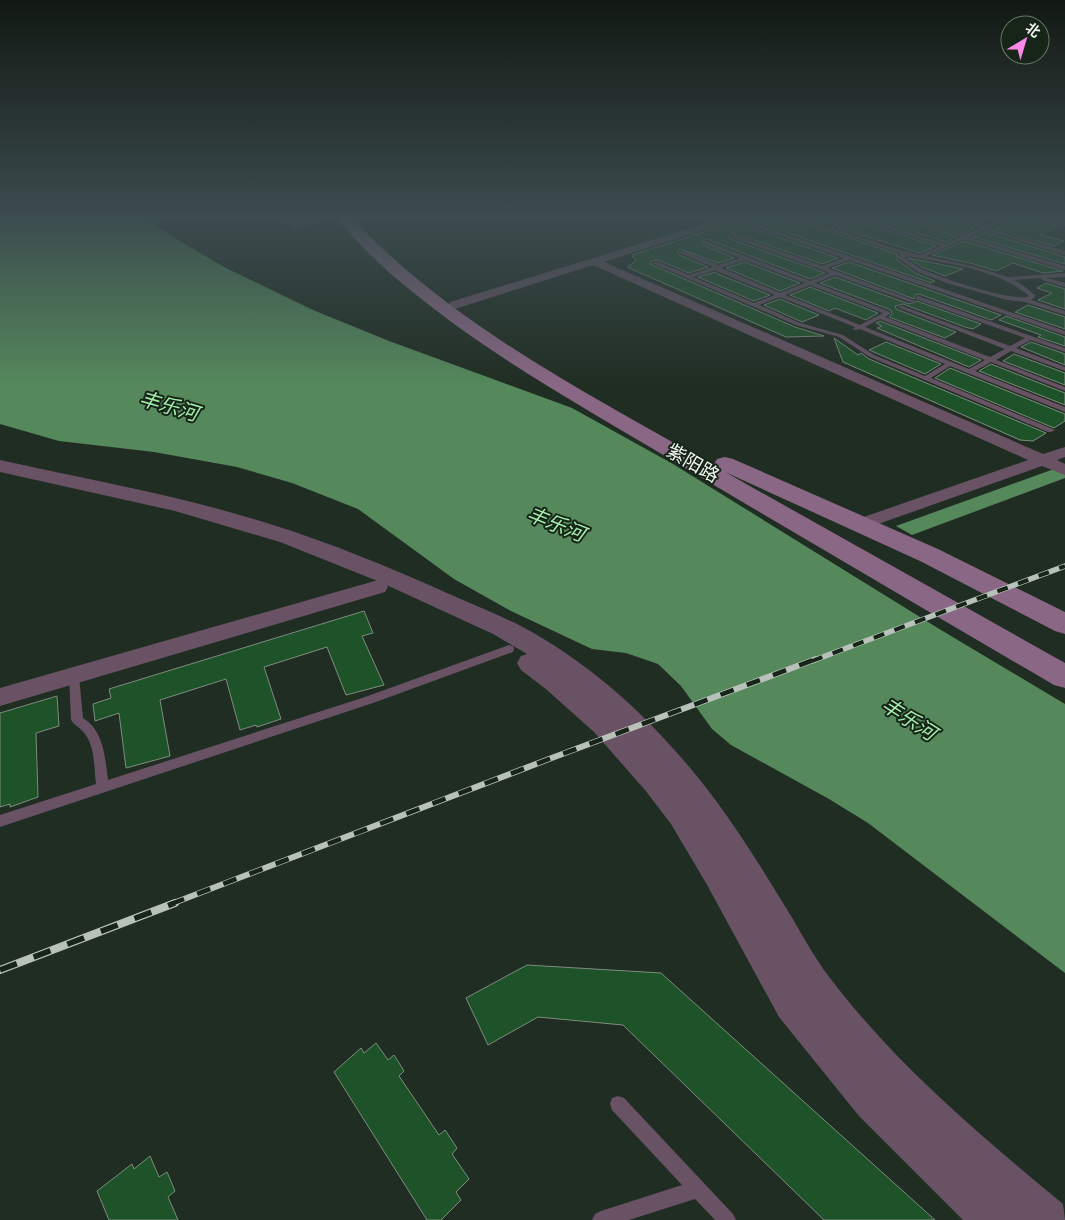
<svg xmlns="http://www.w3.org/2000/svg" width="1065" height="1220" font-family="'Zilla Slab','Noto Sans SC',serif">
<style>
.water{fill:#55895c}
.building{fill:#1e5228;stroke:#7e8d7f}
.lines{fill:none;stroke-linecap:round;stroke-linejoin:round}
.service{fill:#685264;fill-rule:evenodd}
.minor{fill:#685264;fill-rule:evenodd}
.tertiary{fill:#685264;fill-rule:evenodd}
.secondary{fill:#8a6885;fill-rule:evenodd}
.rail-far2-casing{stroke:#b8c2ba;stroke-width:5.5}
.rail-far1-casing{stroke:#b8c2ba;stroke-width:6}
.rail-casing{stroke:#b8c2ba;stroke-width:8}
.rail-far2{stroke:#172418;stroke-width:4;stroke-dasharray:11;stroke-linecap:butt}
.rail-far1{stroke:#172418;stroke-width:4.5;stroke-dasharray:14;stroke-linecap:butt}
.rail{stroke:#172418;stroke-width:5.5;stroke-dasharray:18;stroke-linecap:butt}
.labels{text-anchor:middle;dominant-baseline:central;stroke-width:4;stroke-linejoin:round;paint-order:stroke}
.street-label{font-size:19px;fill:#ebf4ec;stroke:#172418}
.water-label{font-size:20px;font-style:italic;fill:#a3f0ac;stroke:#172418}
</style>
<rect width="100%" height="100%" fill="#202d22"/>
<path class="water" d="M 0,217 L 143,217 L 176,239 L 224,267 L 313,310 L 389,341 L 572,408 L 673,464 L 941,630 L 1065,704 L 1065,973 L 868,823 L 829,799 L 731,745 L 712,729 L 681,686 L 658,664 L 626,653 L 592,649 L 511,611 L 454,579 L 358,509 L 292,483 L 237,467 L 154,452 L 59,441 L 0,424 Z
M 1065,465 L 1065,478 L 912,535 L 896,526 Z"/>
<path class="building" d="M 750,217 L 775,217 L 797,227 L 802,226 L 804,223 L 897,254 L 897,260 L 917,274 L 935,281 L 931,283 L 746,218 Z
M 802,217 L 850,217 L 825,224 Z
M 869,217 L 898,217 L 956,236 L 946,242 Z
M 915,217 L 938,217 L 975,228 L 966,233 Z
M 1020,217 L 1032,217 L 1059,226 L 1040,235 L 1064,241 L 1054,246 L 994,228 Z
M 858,221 L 936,246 L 920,253 L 838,228 Z
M 735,222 L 838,258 L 822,264 L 732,232 L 729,236 L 730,239 L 825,273 L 810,279 L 707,239 L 702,241 L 703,245 L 734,258 L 718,263 L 680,249 L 678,251 L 679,255 L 708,267 L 689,273 L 658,260 L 652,261 L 650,264 L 795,327 L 824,336 L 786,337 L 627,267 L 636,261 L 632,255 Z
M 985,232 L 1065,257 L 1065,264 L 974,237 Z
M 964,241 L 1063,271 L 1043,273 L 1013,263 L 996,271 L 974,264 L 932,255 Z
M 908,258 L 939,264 L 963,269 L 945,276 L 922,267 Z
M 745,262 L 800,283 L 780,291 L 726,268 Z
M 849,262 L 1001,315 L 991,320 L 919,294 L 915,295 L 914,299 L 832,268 Z
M 716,272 L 718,274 L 770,295 L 754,301 L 698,277 Z
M 835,277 L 909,304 L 917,301 L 981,324 L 973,329 L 965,327 L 903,304 L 895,306 L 896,309 L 956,332 L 945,338 L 889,317 L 892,314 L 891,310 L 820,283 Z
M 1046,283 L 1065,289 L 1065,309 L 1038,300 L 1052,293 L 1037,288 Z
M 810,287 L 878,313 L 866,320 L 835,308 L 829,311 L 790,295 Z
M 780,299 L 819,315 L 802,322 L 764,305 Z
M 1028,305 L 1065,317 L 1065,329 L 1015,312 Z
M 1006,316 L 1065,337 L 1065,346 L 1038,337 L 1041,335 L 999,320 Z
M 880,321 L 981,360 L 969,367 L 877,328 L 882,326 L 876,323 Z
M 834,338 L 858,355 L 861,353 L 869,359 L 1046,433 L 1033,441 L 1020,440 L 843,362 Z
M 886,342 L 941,364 L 925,374 L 869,350 Z
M 1031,342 L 1065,354 L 1065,365 L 1021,347 Z
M 1014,354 L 1065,373 L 1065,385 L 1003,361 Z
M 991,364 L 1065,393 L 1065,405 L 979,371 Z
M 950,368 L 1065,414 L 1065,421 L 1054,428 L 935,378 Z
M 364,611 L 373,633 L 362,636 L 384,685 L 346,695 L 327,647 L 264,667 L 281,719 L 257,727 L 256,725 L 240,730 L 226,679 L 160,700 L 170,756 L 126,768 L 119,713 L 95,721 L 93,704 L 111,698 L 109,689 Z
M 57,696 L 59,726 L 36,733 L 38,797 L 10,807 L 10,804 L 0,807 L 0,713 Z
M 527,965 L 661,973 L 935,1220 L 824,1220 L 623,1025 L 538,1017 L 488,1045 L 466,998 Z
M 376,1043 L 388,1060 L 394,1055 L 404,1071 L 399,1076 L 439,1135 L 445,1130 L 457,1148 L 452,1154 L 469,1179 L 456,1192 L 461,1200 L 441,1220 L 427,1220 L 334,1072 L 361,1048 L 364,1053 Z
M 150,1156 L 159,1177 L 167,1172 L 175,1191 L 168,1197 L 178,1220 L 109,1220 L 97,1191 L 132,1164 L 134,1169 Z"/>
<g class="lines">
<path class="service" d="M 732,217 L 736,217 L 1065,331 L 1065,335 L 849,260 L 827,268 L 915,301 L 910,302 L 835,275 L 815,283 L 890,312 L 890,314 L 885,317 L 990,357 L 1005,349 L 897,307 L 902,306 L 1010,346 L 1025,338 L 916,299 L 916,297 L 918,296 L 1065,348 L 1065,352 L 1031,340 L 1016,348 L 1065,367 L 1065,371 L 1011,351 L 996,360 L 1065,387 L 1065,391 L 991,362 L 975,371 L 1065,407 L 1065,412 L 950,366 L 931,378 L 1055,430 L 1051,432 L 1048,432 L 870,357 L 839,337 L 796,325 L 652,263 L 657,262 L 689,275 L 713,267 L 680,253 L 680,251 L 684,251 L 718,265 L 740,258 L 704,244 L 703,243 L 706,241 L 810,281 L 830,273 L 731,237 L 733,234 L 822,266 L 844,258 L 732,219 ZM 745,260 L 805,283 L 780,293 L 721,268 ZM 716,270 L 719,272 L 775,295 L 754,303 L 693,277 ZM 810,285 L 883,313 L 860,325 L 785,295 ZM 780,297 L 855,327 L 853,329 L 854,330 L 860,329 L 945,364 L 925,376 L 874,355 L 843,335 L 800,323 L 759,305 ZM 880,319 L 985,360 L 969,369 L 865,327 Z
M 777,217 L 784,217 L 802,224 L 798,225 Z
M 791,217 C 803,217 819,228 829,226 C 841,224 850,217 862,217 L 946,244 L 961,236 L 900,217 L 908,217 L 966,235 L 982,227 L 949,217 C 962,217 973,224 985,225 C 994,226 1003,217 1012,217 L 989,228 L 1065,251 L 1065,255 L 985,230 L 969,237 L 1065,266 L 1065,270 L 964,239 L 926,256 L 976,267 L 1008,277 L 1065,273 L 1065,277 L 1047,278 L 1065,283 L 1065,287 L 1042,280 L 1042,278 L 1014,280 L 1024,286 L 1035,295 L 1035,297 L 1031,300 L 1065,311 L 1065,315 L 1025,302 L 1007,300 L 947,283 L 918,272 L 898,258 L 898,256 L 902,254 ZM 858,219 L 941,246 L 920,255 L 900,250 L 832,228 ZM 908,256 C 948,264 996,268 1029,296 C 1016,303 940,278 924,270 C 917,267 910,262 904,257 Z
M 509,645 L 513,646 L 514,649 L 513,652 L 373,703 L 0,827 L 0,815 L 96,784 C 94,768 95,747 85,734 C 81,728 75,726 71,720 L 69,676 L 70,673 L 78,673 L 79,676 L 83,718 C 104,731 105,757 108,780 L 365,697 Z
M 618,1096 L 624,1098 L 733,1214 L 736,1220 L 715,1220 L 695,1199 L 629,1220 L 592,1220 L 595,1214 L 601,1211 L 682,1185 L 612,1110 L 610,1104 L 612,1098 Z"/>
<path class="minor" d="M 277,217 L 289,217 L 297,222 L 316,217 L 334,217 L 296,228 Z
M 727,217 L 743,217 L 604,262 L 1043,454 L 1065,447 L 1065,457 L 1057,460 L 1065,464 L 1065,475 L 1042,466 L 867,528 L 861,529 L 855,528 L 852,524 L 855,520 L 1028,460 L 593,265 L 458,308 L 454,309 L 448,305 L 450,302 Z
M 1037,217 L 1054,217 L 1065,220 L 1065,226 Z
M 378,580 L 385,582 L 388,587 L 385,592 L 0,706 L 0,688 Z"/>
<path class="tertiary" d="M 0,460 C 90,480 182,496 270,524 C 331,543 389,567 447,593 C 472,604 497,614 521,626 C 577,656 627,697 669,744 C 714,792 749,847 783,903 C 799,928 812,955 830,978 C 896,1065 980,1135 1063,1204 L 1065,1220 L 963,1220 L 859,1116 L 779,1017 L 706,883 L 671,824 L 645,790 L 594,732 L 547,690 L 521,670 L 517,663 L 521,656 L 527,654 L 493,634 L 380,582 L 280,542 L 175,511 L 0,472 Z"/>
<path class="secondary" d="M 337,217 L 351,217 C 453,326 589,394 716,467 L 714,464 L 717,459 L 725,457 L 733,459 L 938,549 L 1065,612 L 1065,634 L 1055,631 L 920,561 L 725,472 L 1065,663 L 1065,688 L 1054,685 C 922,608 791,531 660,453 C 576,403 490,355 414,293 C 386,271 359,246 337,217 Z"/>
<g class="rail-far2-casing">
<path id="rail-far2" d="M 812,661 L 1065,566"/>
</g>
<g class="rail-far1-casing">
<path id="rail-far1" d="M 171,904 L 549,759 L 816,659"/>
</g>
<g class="rail-casing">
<path id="rail" d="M 0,970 L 175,903"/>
</g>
<use href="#rail-far2" class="rail-far2"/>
<use href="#rail-far1" class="rail-far1"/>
<use href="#rail" class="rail"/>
</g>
<linearGradient id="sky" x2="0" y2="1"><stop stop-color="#121913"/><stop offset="0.56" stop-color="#3c4c4f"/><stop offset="1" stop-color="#3c4c4f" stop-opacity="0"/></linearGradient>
<rect width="1065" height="388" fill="url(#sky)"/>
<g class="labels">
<g class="street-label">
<text transform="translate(693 463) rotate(30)">紫阳路</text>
</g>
<g class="water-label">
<text transform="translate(169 406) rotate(16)">丰乐河</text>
<text transform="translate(556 524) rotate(22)">丰乐河</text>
<text transform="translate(909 719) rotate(33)">丰乐河</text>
</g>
</g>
<g transform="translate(1025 40) rotate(38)"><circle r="24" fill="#172418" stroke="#6c776d"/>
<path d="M0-4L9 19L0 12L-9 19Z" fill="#f888ea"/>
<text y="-8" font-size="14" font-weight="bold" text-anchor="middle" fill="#ebf4ec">北</text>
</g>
</svg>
